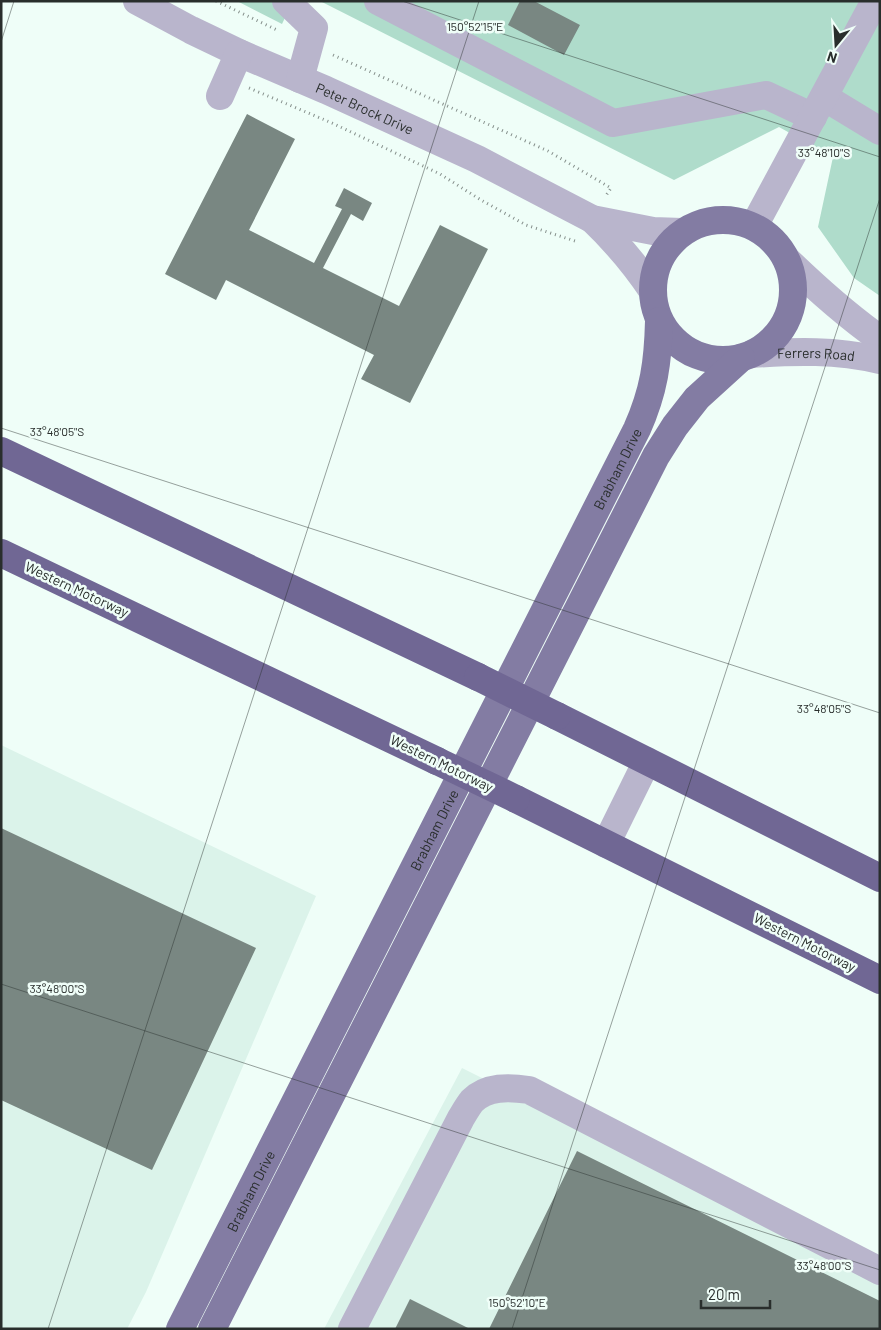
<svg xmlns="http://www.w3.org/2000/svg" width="881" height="1330" font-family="Barlow,sans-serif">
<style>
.built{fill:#dbf3ea}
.green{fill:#afdccb}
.building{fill:#798782}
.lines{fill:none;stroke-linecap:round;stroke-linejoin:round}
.path{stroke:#858f8b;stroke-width:3;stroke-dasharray:1 4;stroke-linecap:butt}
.minor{stroke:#b9b5cc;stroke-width:28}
.major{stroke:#837ca3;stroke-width:28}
.highway{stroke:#706794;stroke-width:28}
.highway-bridge{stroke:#706794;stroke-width:28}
.ticks{fill:none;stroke:#292e2c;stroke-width:1;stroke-opacity:0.45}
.labels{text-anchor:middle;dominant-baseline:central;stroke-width:5;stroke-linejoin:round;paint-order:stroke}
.street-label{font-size:14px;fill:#292e2c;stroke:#effef8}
.ticks-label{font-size:12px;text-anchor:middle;fill:#292e2c;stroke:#effef8;stroke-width:5;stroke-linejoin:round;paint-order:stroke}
</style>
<rect width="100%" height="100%" fill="#effef8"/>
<path class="built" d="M 1,745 L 316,896 L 146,1292 L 127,1329 L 1,1329 Z
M 462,1068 L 880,1277 L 880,1329 L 324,1329 Z"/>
<path class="green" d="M 237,1 L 293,1 L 282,24 Z
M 320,1 L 880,1 L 880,296 L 854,278 L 818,227 L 833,157 L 779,127 L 674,180 Z"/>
<path class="building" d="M 520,1 L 534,1 L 580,25 L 564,55 L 508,25 Z
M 247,114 L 295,139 L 249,230 L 314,263 L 342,209 L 335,206 L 344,188 L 372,203 L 363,221 L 351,214 L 323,268 L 399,306 L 440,225 L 488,249 L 410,403 L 361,379 L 374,355 L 226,280 L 216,300 L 165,274 Z
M 1,828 L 256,948 L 152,1170 L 1,1100 Z
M 577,1151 L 880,1301 L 880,1329 L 489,1329 Z
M 410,1299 L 470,1329 L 395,1329 Z"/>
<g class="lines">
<path class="path" d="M 216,1 L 277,30
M 333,55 L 548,151 L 611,188 L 605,197
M 249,88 L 332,123 L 440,174 L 481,200 L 526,225 L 578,242"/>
<g class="minor">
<path id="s1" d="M 137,1 L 191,30 L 239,53 L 326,90 L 477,159 L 592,219 L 653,231 L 682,232"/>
<path d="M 286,1 L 314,28 L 300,79"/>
<path d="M 378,1 L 613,123 L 766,95 L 813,117"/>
<path d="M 220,96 L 239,53"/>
<path d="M 824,97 L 880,131"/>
<path d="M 592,219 C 615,241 634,263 652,290"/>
<path d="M 754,226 L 875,1"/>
<path d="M 787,260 C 817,289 846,315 880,339"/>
<path id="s2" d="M 752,354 C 797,351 835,350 880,360"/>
<path d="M 606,844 L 647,761"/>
<path d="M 352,1329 L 461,1118 C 464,1113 468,1106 472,1101 C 487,1086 509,1087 529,1090 L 880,1271"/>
</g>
<g class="major">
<circle cx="723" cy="290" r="70"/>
<path id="s3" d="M 180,1329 L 637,429 C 654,391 658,362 659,321"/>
<path d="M 212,1329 L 656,456 L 675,426 L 697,398 L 741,358"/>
</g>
<path class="highway" d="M 1,451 L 478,677
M 1,553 L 437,761
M 557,716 L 880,878
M 516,799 L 880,980"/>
<path class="highway-bridge" d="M 478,677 L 557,716
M 437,761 L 516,799"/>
</g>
<path class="ticks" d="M 402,1 L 880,157M 1,42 L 14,1M 1,428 L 880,713M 1,984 L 880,1270M 48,1329 L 479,1M 512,1329 L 880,198"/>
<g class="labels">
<g class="street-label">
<text stroke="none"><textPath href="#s1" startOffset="252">Peter Brock Drive</textPath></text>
<text stroke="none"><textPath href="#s2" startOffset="64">Ferrers Road</textPath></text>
<text stroke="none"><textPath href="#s3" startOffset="965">Brabham Drive</textPath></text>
<text transform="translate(77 589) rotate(25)">Western Motorway</text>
<text transform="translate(442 763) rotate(26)">Western Motorway</text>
<text stroke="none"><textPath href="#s3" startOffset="560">Brabham Drive</textPath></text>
<text transform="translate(805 942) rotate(27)">Western Motorway</text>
<text stroke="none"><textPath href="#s3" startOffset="155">Brabham Drive</textPath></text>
</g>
</g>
<g class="ticks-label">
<text x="475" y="31">150°52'15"E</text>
<text x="824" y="157">33°48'10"S</text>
<text x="57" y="436">33°48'05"S</text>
<text x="824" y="713">33°48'05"S</text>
<text x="57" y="993">33°48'00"S</text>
<text x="824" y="1270">33°48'00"S</text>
<text x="517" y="1307">150°52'10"E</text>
</g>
<rect width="881" height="1330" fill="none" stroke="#292e2c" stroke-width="5"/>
<g transform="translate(836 45) rotate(198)" stroke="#effef8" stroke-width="4" paint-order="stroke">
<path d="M0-4L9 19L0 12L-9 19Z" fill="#292e2c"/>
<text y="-8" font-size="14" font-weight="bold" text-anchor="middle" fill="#292e2c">N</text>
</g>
<path d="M701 1300v8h69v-8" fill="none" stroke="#292e2c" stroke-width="2.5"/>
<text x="708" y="1300" font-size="15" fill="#292e2c" stroke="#effef8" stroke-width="4" paint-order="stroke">20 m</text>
</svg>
